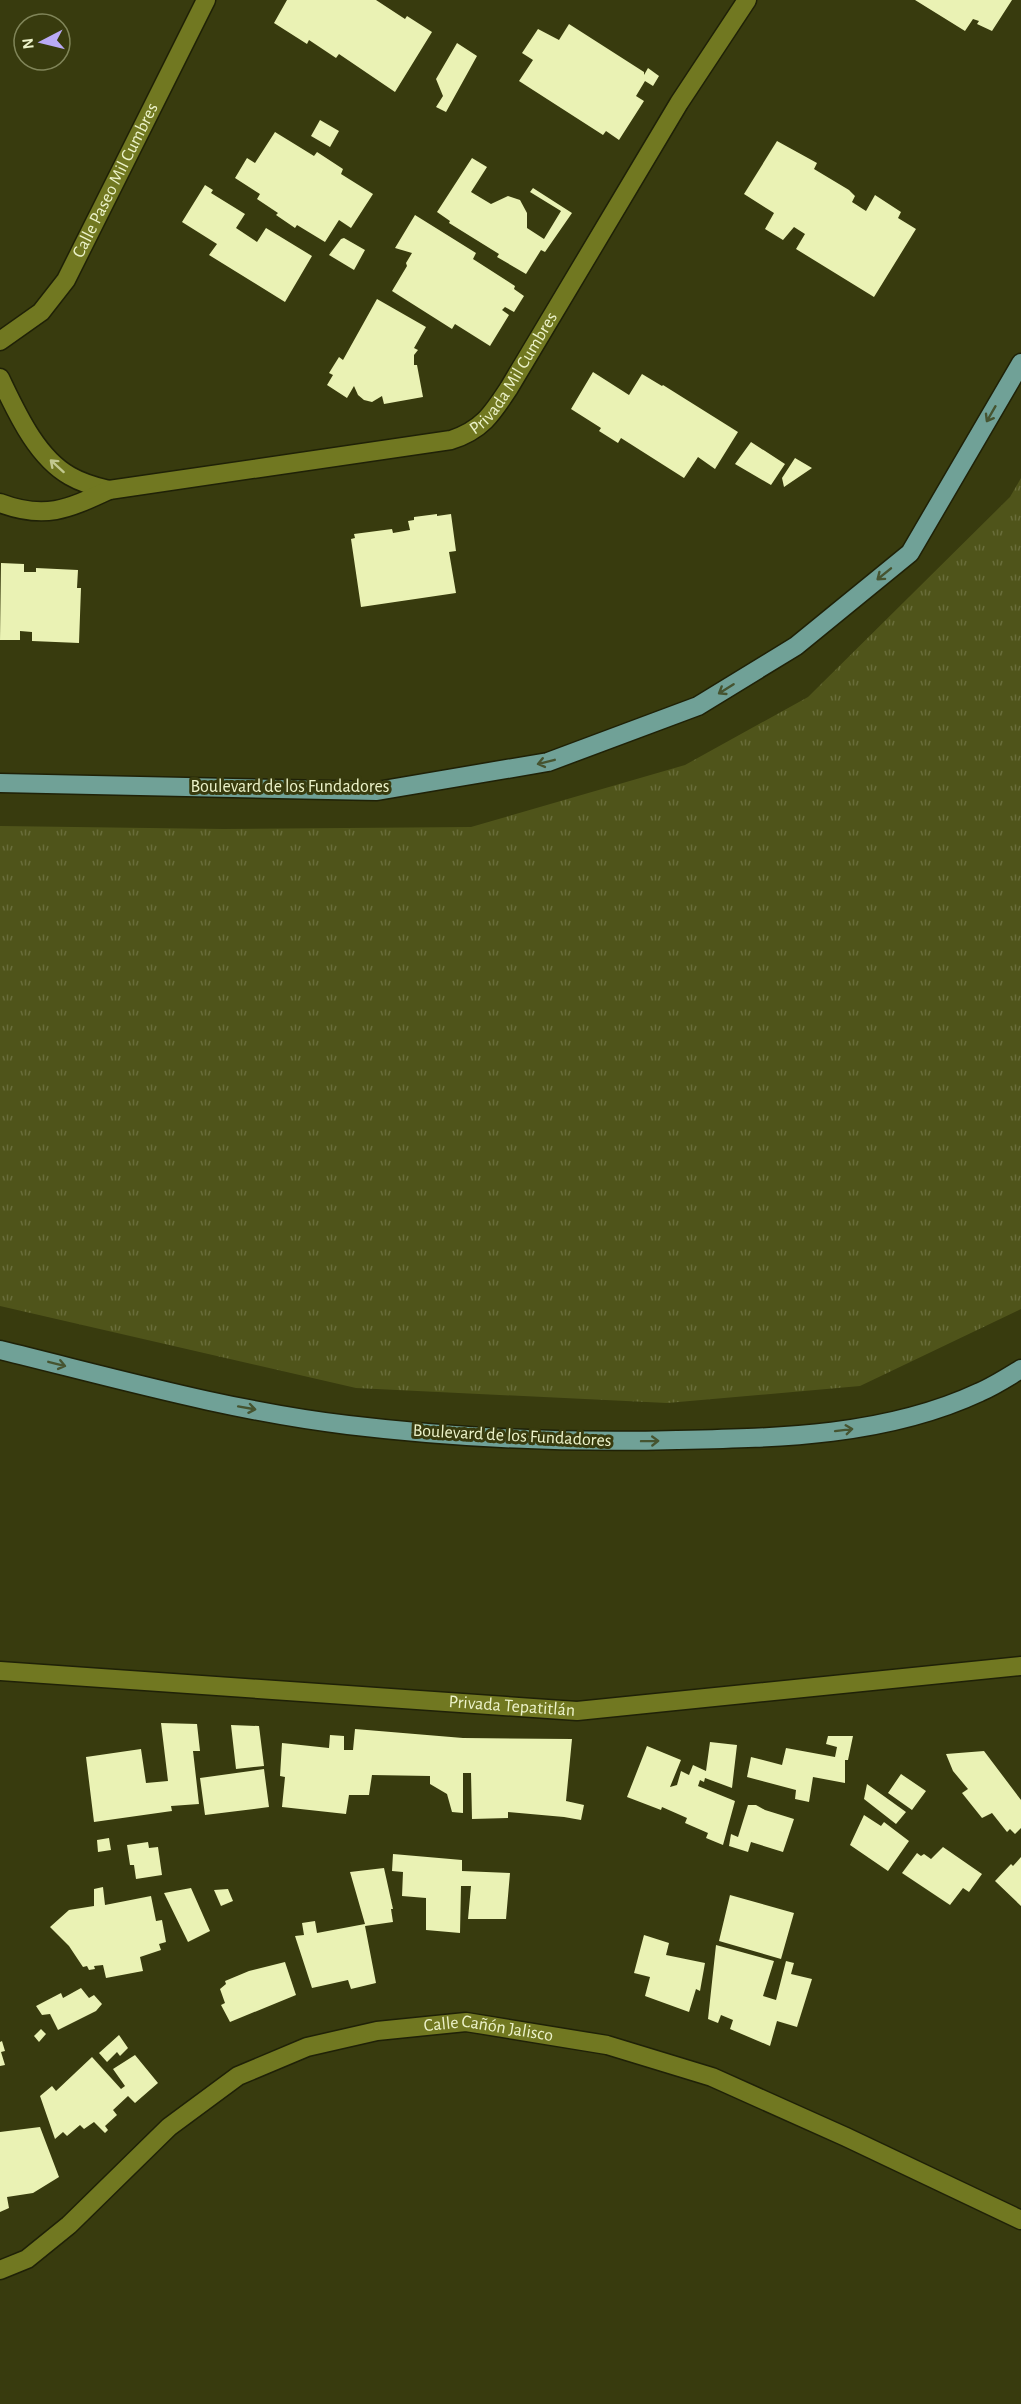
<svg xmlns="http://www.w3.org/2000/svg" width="1021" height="2404" font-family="'Alegreya Sans',sans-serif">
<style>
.grass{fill:url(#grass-tufts)}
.building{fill:#eaf2b4}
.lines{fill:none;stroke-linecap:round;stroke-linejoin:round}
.street-casing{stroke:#1f2107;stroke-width:21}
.secondary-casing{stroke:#1f2107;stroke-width:21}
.primary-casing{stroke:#1f2107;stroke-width:21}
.street{stroke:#717821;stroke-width:18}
.secondary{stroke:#717821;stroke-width:18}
.primary{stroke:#70a197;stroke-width:18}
.oneway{stroke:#465430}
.oneway2{stroke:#c2c88f}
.labels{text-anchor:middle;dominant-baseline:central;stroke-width:6;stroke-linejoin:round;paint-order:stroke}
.street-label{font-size:18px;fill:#edf3ca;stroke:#383b0e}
</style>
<defs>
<pattern id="grass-tufts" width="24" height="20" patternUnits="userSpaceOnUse" patternTransform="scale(1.5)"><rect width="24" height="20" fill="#4f541a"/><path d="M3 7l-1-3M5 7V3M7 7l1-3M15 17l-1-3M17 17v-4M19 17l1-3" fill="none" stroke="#696d3a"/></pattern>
</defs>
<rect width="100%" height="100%" fill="#383b0e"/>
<path class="grass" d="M 1021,478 L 1021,1309 L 860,1386 L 667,1403 L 356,1388 L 0,1306 L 0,826 L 223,829 L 471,827 L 685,765 L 808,697 L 1010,497 Z"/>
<path class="building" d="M 287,0 L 376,0 L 405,19 L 407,16 L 432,32 L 395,92 L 339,54 L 336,58 L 309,40 L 307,44 L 274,23 Z
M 915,0 L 1012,0 L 992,31 L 977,24 L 979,21 L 973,19 L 965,31 Z
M 569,24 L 644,72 L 644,75 L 648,68 L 659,76 L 653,86 L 645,81 L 636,96 L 644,101 L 619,140 L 606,131 L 603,135 L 519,81 L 533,60 L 522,53 L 538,29 L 559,40 Z
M 457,43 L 477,56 L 446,112 L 436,107 L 443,96 L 436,79 Z
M 320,120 L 339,131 L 330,147 L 311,136 Z
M 275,132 L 314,156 L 317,152 L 343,169 L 341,174 L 373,194 L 351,228 L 339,220 L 325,242 L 297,225 L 295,228 L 276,215 L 278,213 L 257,199 L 260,194 L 235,178 L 247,158 L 255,163 Z
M 777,141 L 817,163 L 814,169 L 849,190 L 855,196 L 852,202 L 866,211 L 875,195 L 901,212 L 898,218 L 916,229 L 874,297 L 796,249 L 805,234 L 794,227 L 783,240 L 765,229 L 774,213 L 744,194 Z
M 472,158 L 487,167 L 471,192 L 491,204 L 508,196 L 520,200 L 527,213 L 527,228 L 544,239 L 561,211 L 530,192 L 533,188 L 572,213 L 545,252 L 541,250 L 526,274 L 497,257 L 499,254 L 449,223 L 450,221 L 437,212 Z
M 205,185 L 213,190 L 211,193 L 245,214 L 236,228 L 257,242 L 266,228 L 312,256 L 285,302 L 209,255 L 217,244 L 182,222 Z
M 415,215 L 476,253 L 473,259 L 515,286 L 514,289 L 524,296 L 514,312 L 505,307 L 502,310 L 509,315 L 490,346 L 455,324 L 452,329 L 392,291 L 407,266 L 406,263 L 412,253 L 395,248 Z
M 344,238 L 365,250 L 354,270 L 329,255 L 341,239 Z
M 377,299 L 426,327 L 414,348 L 418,350 L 414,355 L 414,365 L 417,365 L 423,397 L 384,404 L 382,396 L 372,402 L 364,400 L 358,395 L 354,386 L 347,398 L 327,385 L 333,375 L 329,373 L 339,357 L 343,360 Z
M 593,372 L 629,395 L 642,374 L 662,386 L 663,385 L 738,432 L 715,469 L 698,457 L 684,478 L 621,438 L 618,443 L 599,431 L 601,428 L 571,409 Z
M 751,442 L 785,464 L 771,485 L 735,464 Z
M 795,458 L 812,468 L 784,487 L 782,478 Z
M 437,514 L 437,516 L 451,514 L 456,551 L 449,552 L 456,593 L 361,607 L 351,539 L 355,538 L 354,534 L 392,529 L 393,533 L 410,530 L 408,521 L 414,520 L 414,517 Z
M 1,563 L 24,564 L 24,572 L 36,572 L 36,568 L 78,570 L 77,588 L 81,588 L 79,643 L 32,641 L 32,632 L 20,631 L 20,640 L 0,640 Z
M 161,1723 L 197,1724 L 200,1751 L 193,1751 L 199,1804 L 171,1806 L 172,1811 L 94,1822 L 86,1757 L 141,1749 L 146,1783 L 168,1781 Z
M 231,1725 L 259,1726 L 264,1766 L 236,1769 Z
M 355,1729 L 463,1738 L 572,1739 L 566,1801 L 584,1805 L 581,1820 L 564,1817 L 508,1812 L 508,1818 L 472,1819 L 471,1773 L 463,1773 L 463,1813 L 452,1812 L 447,1794 L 430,1784 L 430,1776 L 372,1775 L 369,1795 L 349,1795 L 346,1814 L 282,1807 L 285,1777 L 280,1776 L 282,1743 L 329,1748 L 330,1735 L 344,1736 L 344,1750 L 353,1750 Z
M 828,1736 L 853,1736 L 848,1760 L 845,1760 L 845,1783 L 813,1777 L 809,1802 L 795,1799 L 796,1790 L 747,1777 L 751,1757 L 782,1765 L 786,1748 L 835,1757 L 837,1747 L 826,1744 Z
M 710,1742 L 737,1745 L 732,1788 L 705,1778 L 704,1782 L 700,1780 L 698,1786 L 735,1801 L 723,1845 L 706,1838 L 708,1833 L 685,1823 L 687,1818 L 662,1807 L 661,1810 L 627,1797 L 647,1746 L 681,1760 L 670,1787 L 677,1785 L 681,1771 L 689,1775 L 693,1765 L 706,1771 Z
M 984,1751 L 1021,1800 L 1021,1828 L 1015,1834 L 1010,1829 L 1007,1832 L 992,1813 L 982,1818 L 962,1793 L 968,1789 L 953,1771 L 946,1754 Z
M 264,1769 L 269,1807 L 205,1815 L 200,1778 Z
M 901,1774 L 926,1791 L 912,1810 L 888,1793 Z
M 867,1784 L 906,1812 L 896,1824 L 864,1799 Z
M 748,1805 L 756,1805 L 765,1810 L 794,1819 L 783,1852 L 751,1842 L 748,1852 L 729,1846 L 731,1834 L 738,1837 Z
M 864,1815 L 881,1826 L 884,1822 L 909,1841 L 888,1871 L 850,1845 Z
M 109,1838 L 111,1850 L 98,1852 L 97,1840 Z
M 148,1842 L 149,1848 L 158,1847 L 162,1875 L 136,1879 L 134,1865 L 130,1865 L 127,1845 Z
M 943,1847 L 982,1874 L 969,1892 L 963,1888 L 950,1905 L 902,1873 L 917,1853 L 921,1856 L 924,1854 L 931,1859 Z
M 393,1854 L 462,1860 L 462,1871 L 510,1873 L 506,1919 L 468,1919 L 471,1886 L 461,1886 L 460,1933 L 426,1930 L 426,1898 L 402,1896 L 403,1872 L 392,1871 Z
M 1021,1857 L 1021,1906 L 995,1881 L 1011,1864 L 1013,1866 Z
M 384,1868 L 393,1909 L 391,1909 L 393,1922 L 365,1926 L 376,1983 L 351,1989 L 348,1980 L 312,1988 L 295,1936 L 304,1935 L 302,1923 L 315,1921 L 317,1933 L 365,1924 L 350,1872 Z
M 103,1887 L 105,1905 L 151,1896 L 156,1921 L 162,1920 L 166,1942 L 159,1944 L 161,1950 L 140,1957 L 143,1971 L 106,1978 L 103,1965 L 94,1966 L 95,1969 L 89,1970 L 87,1966 L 83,1967 L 69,1946 L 50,1927 L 69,1910 L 94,1906 L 94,1889 Z
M 191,1888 L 210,1931 L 188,1942 L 164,1893 Z
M 228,1889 L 233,1901 L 221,1906 L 214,1890 Z
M 730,1895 L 794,1913 L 781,1959 L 719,1941 Z
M 644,1935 L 669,1943 L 666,1955 L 705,1963 L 700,1991 L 696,1989 L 689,2012 L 645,1996 L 650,1977 L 634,1973 Z
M 716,1945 L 774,1961 L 763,1996 L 776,2000 L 786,1961 L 794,1963 L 791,1974 L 812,1979 L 797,2027 L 777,2021 L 770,2046 L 730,2029 L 733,2020 L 721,2015 L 718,2023 L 708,2019 Z
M 285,1962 L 296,1995 L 230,2022 L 221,2005 L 225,2003 L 220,1989 L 226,1984 L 225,1981 L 249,1971 Z
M 81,1988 L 89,1998 L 94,1995 L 102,2004 L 96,2011 L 58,2030 L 50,2014 L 42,2015 L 36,2006 L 61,1993 L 63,1998 Z
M 41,2029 L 46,2034 L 39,2042 L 34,2036 Z
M 119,2035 L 128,2048 L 120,2056 L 117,2052 L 107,2062 L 99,2053 Z
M 2,2041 L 5,2051 L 1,2052 L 5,2065 L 0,2066 L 0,2042 Z
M 135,2055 L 158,2083 L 135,2103 L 128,2096 L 113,2110 L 117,2115 L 105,2126 L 108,2130 L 105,2133 L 94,2122 L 84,2129 L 80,2125 L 67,2136 L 63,2132 L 55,2139 L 40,2096 L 52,2086 L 56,2091 L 92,2057 L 121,2089 L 125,2086 L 113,2069 Z
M 40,2127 L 59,2177 L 33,2193 L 7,2197 L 9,2208 L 0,2212 L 0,2132 Z"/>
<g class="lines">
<g class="street-casing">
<g id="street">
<path d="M 0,378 C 16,411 36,457 70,476 C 82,483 96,487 109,490"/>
<path id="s1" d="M 0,503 C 45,520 68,509 109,490 L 451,440 C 482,430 492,414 509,388 L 679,103 L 747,0"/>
<path id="s2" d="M 0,1671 L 577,1711 L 1021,1666"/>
</g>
</g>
<g class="secondary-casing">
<g id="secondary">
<path id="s3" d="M 0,341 L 41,312 L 66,280 L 206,0"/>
<path id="s4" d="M 0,2270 L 27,2259 L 69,2225 L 169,2127 L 238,2076 L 307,2047 L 377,2031 L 466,2022 L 607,2045 L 712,2077 L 846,2137 L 1021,2220"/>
</g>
</g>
<g class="primary-casing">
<path id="primary" d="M 0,783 L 377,791 L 548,762 L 698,706 L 796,646 L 910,553 L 1021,363
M 0,1350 C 115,1378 230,1411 348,1425 C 457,1438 567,1443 677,1440 C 779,1438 886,1436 980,1392 C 994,1386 1008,1377 1021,1369"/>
</g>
<use href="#street" class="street"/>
<use href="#secondary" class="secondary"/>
<use href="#primary" class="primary"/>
</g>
<defs><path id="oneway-shaft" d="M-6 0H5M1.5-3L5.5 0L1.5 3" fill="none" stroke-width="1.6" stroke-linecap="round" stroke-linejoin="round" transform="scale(1.5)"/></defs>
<g class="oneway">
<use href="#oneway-shaft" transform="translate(991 414) rotate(120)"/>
<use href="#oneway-shaft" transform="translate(884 574) rotate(141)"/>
<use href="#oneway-shaft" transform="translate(726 689) rotate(148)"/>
<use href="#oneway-shaft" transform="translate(546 762) rotate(166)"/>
<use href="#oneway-shaft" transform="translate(57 1364) rotate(14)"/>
<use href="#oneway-shaft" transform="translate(247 1408) rotate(10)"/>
<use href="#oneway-shaft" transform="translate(844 1430) rotate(-7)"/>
<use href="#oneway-shaft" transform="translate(650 1441) rotate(-1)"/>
</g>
<use class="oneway2" href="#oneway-shaft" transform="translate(57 466) rotate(-138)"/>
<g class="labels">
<g class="street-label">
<text stroke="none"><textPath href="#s3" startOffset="202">Calle Paseo Mil Cumbres</textPath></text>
<text stroke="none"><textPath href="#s1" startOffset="554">Privada Mil Cumbres</textPath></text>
<text x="290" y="787">Boulevard de los Fundadores</text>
<text transform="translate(512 1436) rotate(3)">Boulevard de los Fundadores</text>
<text stroke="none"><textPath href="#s2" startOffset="513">Privada Tepatitlán</textPath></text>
<text stroke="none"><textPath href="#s4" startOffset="568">Calle Cañón Jalisco</textPath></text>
</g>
</g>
<g transform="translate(42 42) rotate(263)"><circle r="28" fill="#383b0e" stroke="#808559" stroke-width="1.5"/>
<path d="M0-4.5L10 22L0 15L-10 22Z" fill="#baaaf6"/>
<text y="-9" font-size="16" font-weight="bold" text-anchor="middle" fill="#edf3ca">N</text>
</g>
</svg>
